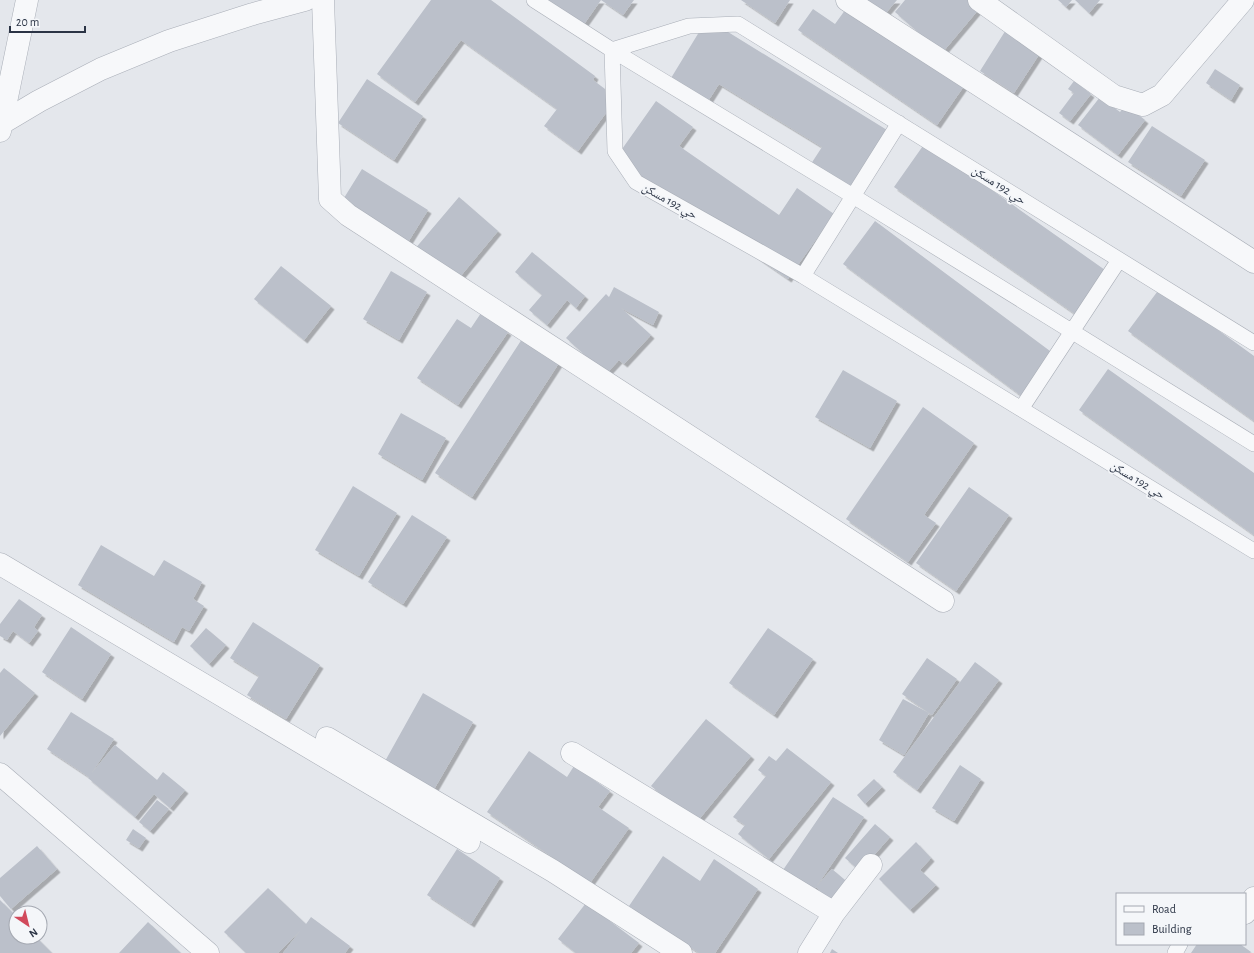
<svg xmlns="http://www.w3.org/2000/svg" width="1254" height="953" font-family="'Alegreya Sans','Noto Naskh Arabic',sans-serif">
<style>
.building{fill:#bbc0ca;filter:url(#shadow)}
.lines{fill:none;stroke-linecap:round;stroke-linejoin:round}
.service-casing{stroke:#a9aeb7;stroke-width:16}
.minor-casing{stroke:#a9aeb7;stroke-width:23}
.tertiary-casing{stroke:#a9aeb7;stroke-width:23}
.service{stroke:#f7f8fa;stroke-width:15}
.minor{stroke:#f7f8fa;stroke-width:22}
.tertiary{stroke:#f7f8fa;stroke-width:22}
.labels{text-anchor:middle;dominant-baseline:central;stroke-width:3.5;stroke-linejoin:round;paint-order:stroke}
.street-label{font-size:12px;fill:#2b3445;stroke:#f4f6f9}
</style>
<defs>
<filter id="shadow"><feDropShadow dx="3.5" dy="3.5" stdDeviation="0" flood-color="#0004"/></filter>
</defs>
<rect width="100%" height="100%" fill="#e4e7ec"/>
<path class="building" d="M 431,0 L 491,0 L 595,76 L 593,80 L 617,98 L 578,151 L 544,126 L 557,109 L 461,40 L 415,102 L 377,74 Z
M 548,0 L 601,0 L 582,27 Z
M 601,0 L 634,0 L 623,15 Z
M 741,0 L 790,0 L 775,23 Z
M 867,0 L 897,0 L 885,14 Z
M 905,0 L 969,0 L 979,9 L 942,53 L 895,12 Z
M 1058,0 L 1072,0 L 1066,7 Z
M 1075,0 L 1100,0 L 1089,13 Z
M 848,6 L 964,86 L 937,125 L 798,30 L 813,9 L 835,24 Z
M 707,19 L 887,130 L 847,195 L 807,170 L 822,147 L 719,84 L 705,106 L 668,83 Z
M 1009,25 L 1044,47 L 1014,93 L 980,71 Z
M 1215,69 L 1240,85 L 1231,100 L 1206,83 Z
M 367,79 L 423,116 L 394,160 L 338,123 Z
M 1074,81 L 1091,94 L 1070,121 L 1059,113 L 1074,93 L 1068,89 Z
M 1100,97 L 1120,112 L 1126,105 L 1145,120 L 1118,155 L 1078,125 Z
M 656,101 L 693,127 L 679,146 L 779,215 L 797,188 L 834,214 L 788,279 L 615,159 Z
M 1152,126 L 1205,160 L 1181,196 L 1128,162 Z
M 925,143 L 1105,270 L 1075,314 L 894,187 Z
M 362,169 L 428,210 L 405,247 L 339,206 Z
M 459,197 L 498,231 L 454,284 L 414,250 Z
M 875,221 L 1054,354 L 1023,397 L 843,264 Z
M 532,252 L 585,296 L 576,308 L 567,300 L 547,325 L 529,310 L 542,295 L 515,272 Z
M 281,266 L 331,306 L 304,340 L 254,299 Z
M 391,271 L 427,292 L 399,340 L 363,319 Z
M 614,287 L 659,312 L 653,325 L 621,308 L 651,335 L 624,364 L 619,360 L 606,374 L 566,338 L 606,294 L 609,297 Z
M 1160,288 L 1254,356 L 1254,421 L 1128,331 Z
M 481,313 L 508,332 L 458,405 L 417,378 L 457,319 L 471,328 Z
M 522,339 L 559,363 L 472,497 L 435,473 Z
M 1108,369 L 1254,473 L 1254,535 L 1079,410 Z
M 843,370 L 897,401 L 870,448 L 815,417 Z
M 923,407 L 974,443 L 924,515 L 936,523 L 908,562 L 846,519 Z
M 401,413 L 446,438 L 422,480 L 378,454 Z
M 353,486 L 397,513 L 359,576 L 315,550 Z
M 969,487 L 1009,515 L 956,591 L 916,563 Z
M 412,515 L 447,537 L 403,604 L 368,582 Z
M 101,545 L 154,576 L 164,560 L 202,582 L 193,599 L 204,606 L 189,631 L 182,627 L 174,642 L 78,585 Z
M 19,599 L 42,615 L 34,627 L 38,631 L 29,643 L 13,631 L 7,640 L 0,636 L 0,624 Z
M 253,622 L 320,665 L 286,719 L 247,695 L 259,676 L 230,658 Z
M 71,627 L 111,654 L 82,699 L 42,672 Z
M 206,628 L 226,645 L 209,664 L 190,646 Z
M 768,628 L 813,659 L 774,715 L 729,683 Z
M 927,658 L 957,679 L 932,715 L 902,694 Z
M 975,662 L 999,680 L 917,790 L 893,772 Z
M 4,668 L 35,693 L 0,736 L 0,673 Z
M 423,693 L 473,722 L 433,791 L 384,763 Z
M 903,699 L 929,713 L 904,755 L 879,740 Z
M 71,712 L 114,739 L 91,774 L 115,745 L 157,780 L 163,772 L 185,790 L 170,808 L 154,794 L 135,817 L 88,778 L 89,777 L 47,749 Z
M 706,719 L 751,756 L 696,823 L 651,786 Z
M 787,748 L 831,782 L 769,859 L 738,834 L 745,825 L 733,817 L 766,776 L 758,770 L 769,756 L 776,761 Z
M 529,751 L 567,777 L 574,766 L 610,791 L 598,807 L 629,828 L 590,883 L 487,812 Z
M 960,765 L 981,779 L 954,821 L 932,808 Z
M 874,779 L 882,787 L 865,804 L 857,795 Z
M 833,797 L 864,817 L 814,890 L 783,870 Z
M 157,800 L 169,809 L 150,831 L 139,822 Z
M 875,824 L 890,837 L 860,871 L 845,858 Z
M 133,829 L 146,838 L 139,848 L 126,840 Z
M 916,842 L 931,858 L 920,870 L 936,885 L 910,910 L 879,879 Z
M 37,846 L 57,869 L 11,909 L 0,896 L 0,878 Z
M 457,849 L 500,878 L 471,924 L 427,895 Z
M 663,856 L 700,881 L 714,859 L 758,889 L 715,953 L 699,953 L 629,906 Z
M 832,869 L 852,886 L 836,905 L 816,887 Z
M 268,888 L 306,924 L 311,917 L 350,946 L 345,953 L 283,953 L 301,930 L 278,953 L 246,953 L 224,932 Z
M 0,900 L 16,916 L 16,937 L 36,937 L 52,953 L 0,953 Z
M 586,903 L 639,943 L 631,953 L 576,953 L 558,939 Z
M 148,922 L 181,953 L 119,953 Z
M 1197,944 L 1240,944 L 1251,952 L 1250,953 L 1191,953 Z
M 832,949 L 838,953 L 830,953 Z"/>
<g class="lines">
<g class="service-casing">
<path id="service" d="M 534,0 L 612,50 L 853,196 L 1254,444
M 803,276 L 899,123
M 1254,343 L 738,24 L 689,26 L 612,50 L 615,151 L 636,182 L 803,276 L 1254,551
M 1021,409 L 1119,260
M 1175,953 L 1180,944"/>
</g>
<g class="minor-casing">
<path id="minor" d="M 323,0 L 330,199 L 348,215 L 943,601
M 847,0 L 1254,262
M 979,0 L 1114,96 L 1143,105 L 1162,95 L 1243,0
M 2,123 L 39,101 L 101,69 L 169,41 L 253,14 L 305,0
M 0,564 L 469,842
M 327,738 L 553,871 L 681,953
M 572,753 L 834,913
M 0,774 L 208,953
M 1245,913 L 1254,898
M 809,953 L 834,913 L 871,865"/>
</g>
<g class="tertiary-casing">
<path id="tertiary" d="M 0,131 L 27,0"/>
</g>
<use href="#service" class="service"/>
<use href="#minor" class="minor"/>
<use href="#tertiary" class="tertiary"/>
</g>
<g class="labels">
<g class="street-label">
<text transform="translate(999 185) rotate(32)">حي 192 مسكن</text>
<text transform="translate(670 201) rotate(29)">حي 192 مسكن</text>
<text transform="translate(1138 480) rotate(31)">حي 192 مسكن</text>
</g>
</g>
<rect x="1116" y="893" width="130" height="52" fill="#f4f6f9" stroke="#a4a8b1"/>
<rect x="1124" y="906" width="20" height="6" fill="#f7f8fa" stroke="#a4a8b1"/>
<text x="1152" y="913" font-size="12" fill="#2b3445">Road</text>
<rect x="1124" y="923" width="20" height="12" fill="#bbc0ca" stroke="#a4a8b1"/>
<text x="1152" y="933" font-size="12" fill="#2b3445">Building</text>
<g transform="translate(28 925) rotate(145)"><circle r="19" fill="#f4f6f9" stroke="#a4a8b1"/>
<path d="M0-3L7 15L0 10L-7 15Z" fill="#d1495b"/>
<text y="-6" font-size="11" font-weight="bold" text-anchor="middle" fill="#2b3445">N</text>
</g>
<path d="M10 26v6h75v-6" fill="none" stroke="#2b3445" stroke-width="2"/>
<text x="16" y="26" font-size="12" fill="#2b3445" stroke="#f4f6f9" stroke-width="3" paint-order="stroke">20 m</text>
</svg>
